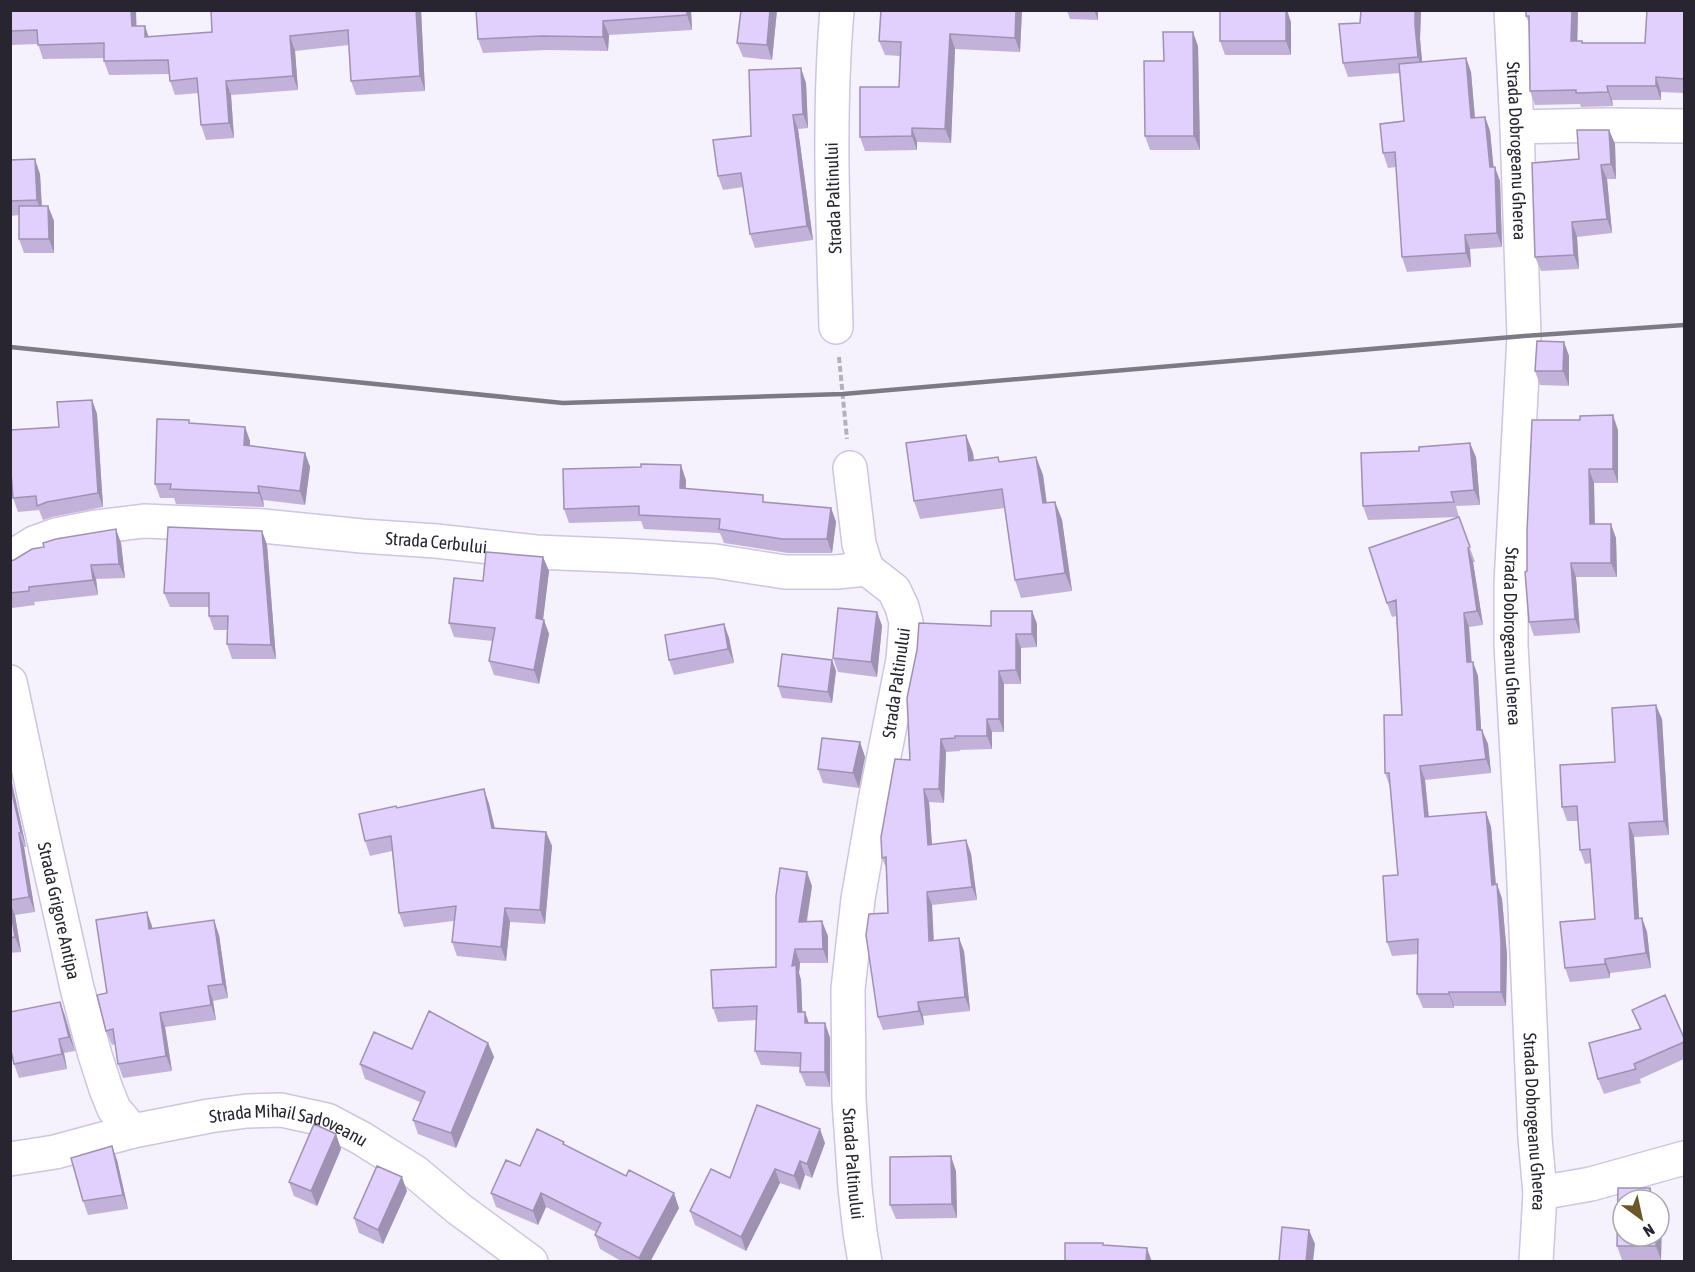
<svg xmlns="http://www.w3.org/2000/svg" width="1695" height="1272" font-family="'Asap Condensed',sans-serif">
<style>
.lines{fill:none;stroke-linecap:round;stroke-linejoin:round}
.minor-casing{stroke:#cfc4e2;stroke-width:36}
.path{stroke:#b5b1bc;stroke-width:4;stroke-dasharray:6 3;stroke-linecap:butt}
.minor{stroke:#fff;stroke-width:33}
.rail{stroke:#7d7985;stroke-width:4.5}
.wall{fill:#c2b2da}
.shaded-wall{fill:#9e91b2}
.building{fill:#e1cffe;stroke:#9e91b2;stroke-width:1.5}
.labels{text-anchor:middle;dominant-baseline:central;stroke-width:4.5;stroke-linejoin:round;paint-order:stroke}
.street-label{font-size:18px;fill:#292530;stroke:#fff}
</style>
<rect width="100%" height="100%" fill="#f5f1fd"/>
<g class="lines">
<g class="minor-casing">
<g id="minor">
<path id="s1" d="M 1511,10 L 1517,127 L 1524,336 L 1511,584 L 1511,645 L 1523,861 L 1535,1138 L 1540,1193 L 1536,1262"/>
<path d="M 1517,127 L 1609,125 L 1684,126"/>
<path d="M 836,327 C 833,221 828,116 837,10"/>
<path id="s2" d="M 850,468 L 859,544 L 867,569 L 894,590 L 902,607 L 906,622 L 903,660 L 875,801 L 858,899 L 848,989 L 849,1100 L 855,1188 L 860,1232 L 865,1262"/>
<path id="s3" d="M 10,558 L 34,543 L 56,535 L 96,527 L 144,521 L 263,526 L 362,536 L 436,541 L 536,552 L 633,556 L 715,561 L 785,572 L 836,572 L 867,569"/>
<path id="s4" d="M 10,682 L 37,809 L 77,988 L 95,1055 L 106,1089 L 114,1109 L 133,1131"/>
<path id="s5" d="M 10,1159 L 55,1152 L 133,1131 L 209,1116 L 247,1111 L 281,1110 L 327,1120 L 361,1138 L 415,1172 L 459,1209 L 531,1262"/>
<path d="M 1540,1193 L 1591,1184 L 1684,1158"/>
</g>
</g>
<path class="path" d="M 839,357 L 847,439"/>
<use href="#minor" class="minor"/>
<path class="rail" d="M 10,347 L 563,403 L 843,394 L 1524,336 L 1684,325"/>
</g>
<path class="wall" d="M 10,10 L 137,26 L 145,26 L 148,37 L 212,32 L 211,10 L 421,10 L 425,91 L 356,95 L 351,81 L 349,45 L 295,51 L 298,90 L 231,95 L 234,138 L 206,140 L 201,125 L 199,93 L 175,95 L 170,81 L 169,74 L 109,75 L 104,61 L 104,58 L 43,59 L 38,44 L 10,45 Z
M 476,10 L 691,10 L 692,30 L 609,35 L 608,51 L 547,50 L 483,53 L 478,39 Z
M 741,10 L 777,10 L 772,60 L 743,57 L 737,43 Z
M 1022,10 L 1020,52 L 955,49 L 951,143 L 917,142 L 917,150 L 865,151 L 860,137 L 899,87 L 900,56 L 885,55 L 879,41 Z
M 1067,10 L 1098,10 L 1098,20 L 1070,19 Z
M 1361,10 L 1421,10 L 1420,39 L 1422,62 L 1466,58 L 1471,72 L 1475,117 L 1485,117 L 1490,131 L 1493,167 L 1500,181 L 1502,247 L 1470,249 L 1471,267 L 1407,272 L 1402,257 L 1396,167 L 1388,168 L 1383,153 L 1404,121 L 1400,73 L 1348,77 L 1343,63 L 1360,23 Z
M 1526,10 L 1578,10 L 1577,41 L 1582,41 L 1582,43 L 1645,43 L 1684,10 L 1684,93 L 1661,92 L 1661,100 L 1612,100 L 1613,106 L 1581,107 L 1580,104 L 1535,105 L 1530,91 L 1530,26 L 1526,16 Z
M 1291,22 L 1291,55 L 1225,55 L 1220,41 Z
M 1198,46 L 1200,150 L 1150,150 L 1145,136 Z
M 806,83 L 808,128 L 798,129 L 813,240 L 755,248 L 750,234 L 743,187 L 723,190 L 718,176 L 751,136 Z
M 1609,130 L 1615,144 L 1616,179 L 1607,179 L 1612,233 L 1577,237 L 1579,269 L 1541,271 L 1535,257 L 1579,159 Z
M 10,160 L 40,174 L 42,206 L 48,206 L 54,221 L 54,253 L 24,253 L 19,239 L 19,215 L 10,216 Z
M 1564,342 L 1569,356 L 1569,386 L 1540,385 L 1535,371 Z
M 92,400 L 97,414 L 103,507 L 52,517 L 43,520 L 39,510 L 18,512 L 13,498 L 59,427 Z
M 1532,420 L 1618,430 L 1618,483 L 1594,483 L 1595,524 L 1616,538 L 1617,577 L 1576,577 L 1580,633 L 1534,636 L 1529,622 L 1527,571 Z
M 190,423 L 245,427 L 250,441 L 250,446 L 305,453 L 310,467 L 305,505 L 263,500 L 264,507 L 176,504 L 174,498 L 160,498 L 155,484 Z
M 966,435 L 973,453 L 974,460 L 1000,462 L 1036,457 L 1043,475 L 1047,503 L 1055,502 L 1062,520 L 1072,591 L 1021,598 L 1015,580 L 1005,508 L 920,519 L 914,501 Z
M 1476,457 L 1480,505 L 1456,506 L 1459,517 L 1368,520 L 1363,506 Z
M 686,480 L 686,489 L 766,503 L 831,508 L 836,522 L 832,553 L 788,553 L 724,543 L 720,533 L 644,529 L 641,521 L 569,523 L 564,509 Z
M 1459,517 L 1475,562 L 1473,562 L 1483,625 L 1469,627 L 1472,662 L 1473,662 L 1478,676 L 1481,730 L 1488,744 L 1491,773 L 1425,780 L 1429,817 L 1486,812 L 1491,827 L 1496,885 L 1497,884 L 1502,899 L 1507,955 L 1506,1006 L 1454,1006 L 1454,1008 L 1423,1008 L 1417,994 L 1418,954 L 1392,956 L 1387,942 L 1398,875 L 1390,787 L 1385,773 L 1402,715 L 1396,616 L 1392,617 L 1387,603 Z
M 262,531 L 267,545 L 276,659 L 232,659 L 227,644 L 227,630 L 214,630 L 209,616 L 209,607 L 170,607 L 164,593 Z
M 121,543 L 125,578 L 96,579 L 98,595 L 34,602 L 35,605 L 12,608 L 10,604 L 10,561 Z
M 543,557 L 549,571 L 543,619 L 549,634 L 539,684 L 494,675 L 489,661 L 493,641 L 454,637 L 449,623 L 483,581 Z
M 1032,611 L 1037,624 L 1037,647 L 1021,648 L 1021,684 L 1004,684 L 1004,732 L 992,732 L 992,749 L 960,750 L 960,751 L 946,752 L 944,803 L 929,802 L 932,845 L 966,840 L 971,854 L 977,900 L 932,905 L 934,940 L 964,951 L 970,1011 L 923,1016 L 924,1025 L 883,1030 L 878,1017 L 888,913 L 887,870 L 882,858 L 910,760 L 991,626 Z
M 877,612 L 882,626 L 877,677 L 838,672 L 833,658 Z
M 724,624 L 729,638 L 734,663 L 674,675 L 669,660 Z
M 832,660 L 836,671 L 832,703 L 782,698 L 778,686 Z
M 1662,719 L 1669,835 L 1634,837 L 1639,918 L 1642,918 L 1647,932 L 1651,968 L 1610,973 L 1610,978 L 1570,982 L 1565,968 L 1595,919 L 1591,863 L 1585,864 L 1580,850 L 1578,821 L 1567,821 L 1562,807 L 1615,762 Z
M 860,742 L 865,757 L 859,788 L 823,783 L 818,769 Z
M 10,774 L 26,847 L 24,847 L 35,912 L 15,915 L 21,952 L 10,953 Z
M 484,789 L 489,804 L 495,828 L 546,832 L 552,846 L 545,924 L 510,922 L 506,961 L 457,956 L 452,942 L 454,921 L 404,927 L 399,913 L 392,851 L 370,856 L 365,841 L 397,808 Z
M 812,886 L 807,922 L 828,936 L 828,963 L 800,963 L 799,973 L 801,980 L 802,1012 L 805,1012 L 809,1023 L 825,1023 L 830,1038 L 830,1087 L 806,1086 L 800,1072 L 801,1067 L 761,1065 L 755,1051 L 757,1020 L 718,1022 L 713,1008 L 776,967 Z
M 147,912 L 152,929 L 219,935 L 228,998 L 213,1001 L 216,1020 L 165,1027 L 172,1071 L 123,1078 L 118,1064 L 115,1044 L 112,1045 L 106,1031 L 107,993 Z
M 60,1002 L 65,1016 L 75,1051 L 64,1053 L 67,1069 L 19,1078 L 14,1064 Z
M 1632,1010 L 1684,1038 L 1684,1059 L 1640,1079 L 1641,1083 L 1604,1094 L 1598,1079 L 1640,1029 Z
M 488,1043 L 494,1057 L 456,1148 L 418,1134 L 413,1120 L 420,1102 L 365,1079 L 360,1064 L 412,1049 Z
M 336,1134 L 341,1149 L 317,1206 L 294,1196 L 289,1182 Z
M 564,1142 L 565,1146 L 679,1208 L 650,1262 L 623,1262 L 600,1249 L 595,1235 L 596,1232 L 546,1207 L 538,1225 L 496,1207 L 491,1193 L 520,1166 Z
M 825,1143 L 812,1178 L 805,1175 L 800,1190 L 780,1183 L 746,1251 L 695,1225 L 690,1211 L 730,1178 Z
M 117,1160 L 128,1209 L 88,1215 L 83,1201 Z
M 956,1171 L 957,1218 L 896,1219 L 890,1205 Z
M 1650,1188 L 1654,1200 L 1662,1215 L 1661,1260 L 1622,1260 L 1617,1246 Z
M 407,1191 L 383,1244 L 359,1233 L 354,1218 Z"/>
<path class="shaded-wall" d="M 131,10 L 136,10 L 137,41 L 132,26 Z
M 416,10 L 421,10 L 425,91 L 420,76 Z
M 687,10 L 691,10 L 692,30 L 687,15 Z
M 770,10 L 777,10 L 772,60 L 767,45 Z
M 1016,10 L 1022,10 L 1020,52 L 1015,38 Z
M 1094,10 L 1098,10 L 1098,20 Z
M 1283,10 L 1287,10 L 1291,22 L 1291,55 L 1286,41 Z
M 1415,10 L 1421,10 L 1420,39 L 1423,71 L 1418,57 L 1415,25 Z
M 1572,10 L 1578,10 L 1577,55 L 1571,41 Z
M 603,21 L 609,35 L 608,51 L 603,37 Z
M 145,26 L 150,41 L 145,37 Z
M 1193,32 L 1198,46 L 1200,150 L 1194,136 Z
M 950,34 L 955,49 L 951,143 L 945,129 Z
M 290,36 L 295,51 L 298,90 L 293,76 Z
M 1466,58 L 1471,72 L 1476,132 L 1471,118 Z
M 801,68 L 806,83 L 808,128 L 803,114 Z
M 1656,77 L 1661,92 L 1661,100 L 1656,86 Z
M 226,81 L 231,95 L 234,138 L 229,123 Z
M 1607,86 L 1612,100 L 1613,106 L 1608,92 Z
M 793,115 L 798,129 L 813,240 L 807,226 Z
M 1485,117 L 1490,131 L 1495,181 L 1490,167 Z
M 912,128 L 917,142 L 917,150 L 912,136 Z
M 1609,130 L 1615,144 L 1616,179 L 1611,164 Z
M 35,159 L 40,174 L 42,214 L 37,200 Z
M 1601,165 L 1607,179 L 1612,233 L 1607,219 Z
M 1495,167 L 1500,181 L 1502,247 L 1497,233 Z
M 48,206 L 54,221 L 54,253 L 49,239 Z
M 1572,222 L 1577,237 L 1579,269 L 1574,255 Z
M 1465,235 L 1470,249 L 1471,267 L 1466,253 Z
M 1564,342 L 1569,356 L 1569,386 L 1563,371 Z
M 92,400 L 97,414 L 103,507 L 98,493 Z
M 1613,415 L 1618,430 L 1618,483 L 1613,469 Z
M 245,427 L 250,441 L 249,460 L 244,445 Z
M 966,435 L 973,453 L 976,479 L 969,461 Z
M 1470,443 L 1476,457 L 1480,505 L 1474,490 Z
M 305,453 L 310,467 L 305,505 L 300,491 Z
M 1036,457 L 1043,475 L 1049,522 L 1043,503 Z
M 681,465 L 686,480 L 685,503 L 680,488 Z
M 1589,469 L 1594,483 L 1595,538 L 1590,524 Z
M 258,486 L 263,500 L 264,507 L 259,493 Z
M 1055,502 L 1062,520 L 1072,591 L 1065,573 Z
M 831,508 L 836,522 L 832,553 L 827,539 Z
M 1611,524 L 1616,538 L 1617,577 L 1611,563 Z
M 116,529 L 121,543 L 125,578 L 119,564 Z
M 262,531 L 267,545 L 276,659 L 271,645 Z
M 1468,548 L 1473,562 L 1483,625 L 1477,611 Z
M 543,557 L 549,571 L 542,628 L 544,620 L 549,634 L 539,684 L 534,670 L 536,618 Z
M 1571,563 L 1576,577 L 1580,633 L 1575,619 Z
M 91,565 L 96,579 L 98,595 L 93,580 Z
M 1032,611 L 1037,624 L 1037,647 L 1032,634 Z
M 877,612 L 882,626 L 877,677 L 871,662 Z
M 1464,613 L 1469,627 L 1472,676 L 1467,662 Z
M 724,624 L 729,638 L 734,663 L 728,649 Z
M 1016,634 L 1021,648 L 1021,684 L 1016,670 Z
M 832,660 L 836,671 L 832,703 L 828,692 Z
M 1473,662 L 1478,676 L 1482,745 L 1477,730 Z
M 999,671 L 1004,684 L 1004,732 L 999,719 Z
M 1656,705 L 1662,719 L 1669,835 L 1664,821 Z
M 987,719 L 992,732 L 992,749 L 987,736 Z
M 1482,730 L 1488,744 L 1491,773 L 1486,759 Z
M 941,739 L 946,752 L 944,803 L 939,789 Z
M 860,742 L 865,757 L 859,788 L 853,773 Z
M 1420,766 L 1425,780 L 1430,832 L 1425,817 Z
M 10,774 L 26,847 L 21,832 L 10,784 Z
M 484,789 L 489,804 L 498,842 L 492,828 Z
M 924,789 L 929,802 L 933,859 L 928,845 Z
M 1486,812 L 1491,827 L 1497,899 L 1492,885 Z
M 1629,823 L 1634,837 L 1640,933 L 1635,919 Z
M 546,832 L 552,846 L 545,924 L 540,910 Z
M 19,833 L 24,847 L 35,912 L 29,897 Z
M 966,840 L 971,854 L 977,900 L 972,887 Z
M 807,872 L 812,886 L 804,936 L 799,922 Z
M 1497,884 L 1502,899 L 1507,955 L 1506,1006 L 1501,992 Z
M 927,892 L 932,905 L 934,954 L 929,941 Z
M 10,903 L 15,915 L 21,952 L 15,937 Z
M 505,908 L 510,922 L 506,961 L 501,947 Z
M 147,912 L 152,926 L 155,944 L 149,929 Z
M 1642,918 L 1647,932 L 1651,968 L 1646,953 Z
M 214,920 L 219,935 L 228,998 L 223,984 Z
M 822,921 L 828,936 L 828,963 L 823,949 Z
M 959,938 L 964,951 L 970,1011 L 965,997 Z
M 795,949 L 800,963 L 799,973 L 801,980 L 803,1026 L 798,1012 L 792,966 Z
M 1605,959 L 1610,973 L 1610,978 L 1605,964 Z
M 208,986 L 213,1001 L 216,1020 L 211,1005 Z
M 1449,992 L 1454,1006 L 1454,1008 L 1449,994 Z
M 60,1002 L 65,1016 L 75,1051 L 69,1037 Z
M 918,1002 L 923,1016 L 924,1025 L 919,1011 Z
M 805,1012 L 810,1027 L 805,1023 Z
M 160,1013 L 165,1027 L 172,1071 L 166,1056 Z
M 825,1023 L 830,1038 L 830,1087 L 825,1072 Z
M 59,1039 L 64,1053 L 67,1069 L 62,1054 Z
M 488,1043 L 494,1057 L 456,1148 L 451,1133 Z
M 820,1129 L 825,1143 L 812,1178 L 807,1164 Z
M 336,1134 L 341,1149 L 317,1206 L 311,1191 Z
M 112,1146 L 117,1160 L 128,1209 L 123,1195 Z
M 951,1156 L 956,1171 L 957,1218 L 952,1204 Z
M 800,1161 L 805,1175 L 800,1190 L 794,1176 Z
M 775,1169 L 780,1183 L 746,1251 L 741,1237 Z
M 402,1177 L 407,1191 L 383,1244 L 378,1230 Z
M 1650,1188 L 1654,1200 L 1650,1200 Z
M 541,1193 L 546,1207 L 538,1225 L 533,1211 Z
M 674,1193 L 679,1208 L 650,1262 L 640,1262 L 639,1258 Z
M 1659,1206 L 1662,1215 L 1661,1260 L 1656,1246 L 1656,1236 L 1659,1236 Z
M 1309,1230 L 1315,1244 L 1313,1262 L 1306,1262 Z
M 1147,1248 L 1152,1262 L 1146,1262 Z"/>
<path class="building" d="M 10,10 L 131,10 L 132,26 L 145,26 L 145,37 L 212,32 L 211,10 L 416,10 L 420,76 L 351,81 L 348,30 L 290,36 L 293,76 L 226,81 L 229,123 L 201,125 L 197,78 L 170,81 L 168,60 L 104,61 L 104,43 L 38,45 L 37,30 L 10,31 Z
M 476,10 L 687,10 L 687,15 L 603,21 L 603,37 L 542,36 L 478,39 Z
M 741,10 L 770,10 L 767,45 L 737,43 Z
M 881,10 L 1016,10 L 1015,38 L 950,34 L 945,129 L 912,128 L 912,136 L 860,137 L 860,87 L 899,87 L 901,42 L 879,41 Z
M 1220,10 L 1286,10 L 1286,41 L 1220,41 Z
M 1361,10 L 1415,10 L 1415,25 L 1418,57 L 1343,63 L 1339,24 L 1360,23 Z
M 1526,10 L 1572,10 L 1571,41 L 1582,41 L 1582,43 L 1645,43 L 1647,10 L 1684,10 L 1684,79 L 1656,77 L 1656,86 L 1607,86 L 1608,92 L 1576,93 L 1576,90 L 1530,91 L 1529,16 L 1526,16 Z
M 1163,32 L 1193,32 L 1194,136 L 1145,136 L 1144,61 L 1164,61 Z
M 1466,58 L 1471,118 L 1485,117 L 1490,167 L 1495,167 L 1497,233 L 1465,235 L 1466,253 L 1402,257 L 1395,152 L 1383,153 L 1380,124 L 1404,121 L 1399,64 Z
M 801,68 L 803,114 L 793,115 L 807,226 L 750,234 L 741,173 L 718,176 L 713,140 L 751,136 L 749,70 Z
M 1577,130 L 1609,130 L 1611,164 L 1601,165 L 1607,219 L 1572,222 L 1574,255 L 1535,257 L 1532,163 L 1579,159 Z
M 35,159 L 37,200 L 10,201 L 10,160 Z
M 19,206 L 48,206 L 49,239 L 19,239 Z
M 1537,341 L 1564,342 L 1563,371 L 1535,371 Z
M 92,400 L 98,493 L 47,502 L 37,506 L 36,496 L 13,498 L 10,460 L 10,430 L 59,427 L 57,402 Z
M 1613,415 L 1613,469 L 1589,469 L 1590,524 L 1611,524 L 1611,563 L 1571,563 L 1575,619 L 1529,622 L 1525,572 L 1527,571 L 1527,531 L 1532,420 L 1580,420 L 1580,416 Z
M 157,419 L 189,420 L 189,423 L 245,427 L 244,445 L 305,453 L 300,491 L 258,486 L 259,493 L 170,489 L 171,484 L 155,484 Z
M 966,435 L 969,461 L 998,457 L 999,462 L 1036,457 L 1043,503 L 1055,502 L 1065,573 L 1015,580 L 1002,489 L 914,501 L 906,443 Z
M 1470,443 L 1474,490 L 1451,492 L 1454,502 L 1363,506 L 1361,453 L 1419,451 L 1419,447 Z
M 641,464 L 681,465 L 680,488 L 763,495 L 763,502 L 831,508 L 827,539 L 782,539 L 719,529 L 720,519 L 639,515 L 639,506 L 564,509 L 563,469 L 641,467 Z
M 1459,517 L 1470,547 L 1468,548 L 1477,611 L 1464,613 L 1467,662 L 1473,662 L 1477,730 L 1482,730 L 1486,759 L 1420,766 L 1425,817 L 1486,812 L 1492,885 L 1497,884 L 1501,941 L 1501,992 L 1449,992 L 1449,994 L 1417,994 L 1418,939 L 1387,942 L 1383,876 L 1398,875 L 1389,773 L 1385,773 L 1384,715 L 1402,715 L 1396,600 L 1387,603 L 1369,548 Z
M 168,527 L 262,531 L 271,645 L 227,644 L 228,616 L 209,616 L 209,593 L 164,593 Z
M 116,529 L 119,564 L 91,565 L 93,580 L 29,587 L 29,591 L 10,593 L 10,561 L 14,560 L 32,549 L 44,547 L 43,543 L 56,539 Z
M 486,552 L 543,557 L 536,618 L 544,620 L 534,670 L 489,661 L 495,628 L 449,623 L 454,578 L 483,581 Z
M 838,608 L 877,612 L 871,662 L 833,658 Z
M 991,611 L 1032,611 L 1032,634 L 1016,634 L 1016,670 L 999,671 L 999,719 L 987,719 L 987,736 L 955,736 L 955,738 L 941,739 L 939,789 L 924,789 L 928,845 L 966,840 L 972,887 L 927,892 L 929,941 L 959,938 L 965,997 L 918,1002 L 919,1011 L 878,1017 L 866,935 L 869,914 L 888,913 L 886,857 L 882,858 L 881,837 L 895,759 L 910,760 L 907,698 L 917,650 L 919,623 L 991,626 Z
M 724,624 L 728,649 L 669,660 L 665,635 Z
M 782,654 L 832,660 L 828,692 L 778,686 Z
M 1656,705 L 1664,821 L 1629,823 L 1635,919 L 1642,918 L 1646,953 L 1605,959 L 1605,964 L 1565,968 L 1560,922 L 1595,919 L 1590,849 L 1580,850 L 1577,806 L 1562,807 L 1560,765 L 1615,762 L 1612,708 Z
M 822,738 L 860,742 L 853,773 L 818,769 Z
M 10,784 L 21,832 L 19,833 L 29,897 L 10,900 Z
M 484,789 L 492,828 L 546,832 L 540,910 L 505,908 L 501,947 L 452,942 L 456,906 L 399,913 L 391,836 L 365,841 L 359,814 L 396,806 L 397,808 Z
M 780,868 L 807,872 L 799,922 L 822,921 L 823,949 L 795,949 L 792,966 L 796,965 L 798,1012 L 805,1012 L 805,1023 L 825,1023 L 825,1072 L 800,1072 L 801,1053 L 755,1051 L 757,1006 L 713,1008 L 711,970 L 776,967 L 776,896 Z
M 10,906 L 15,937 L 10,938 Z
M 147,912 L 149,929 L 214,920 L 223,984 L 208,986 L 211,1005 L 160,1013 L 166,1056 L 118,1064 L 113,1029 L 106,1031 L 97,995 L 107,993 L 96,920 Z
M 1665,995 L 1684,1038 L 1684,1042 L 1634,1064 L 1636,1069 L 1598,1079 L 1589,1043 L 1641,1029 L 1632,1010 Z
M 60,1002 L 69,1037 L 59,1039 L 62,1054 L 14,1064 L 10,1046 L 10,1012 Z
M 429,1011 L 488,1043 L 451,1133 L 413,1120 L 425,1092 L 360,1064 L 374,1032 L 412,1049 Z
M 757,1105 L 820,1129 L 807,1164 L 800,1161 L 794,1176 L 775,1169 L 741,1237 L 690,1211 L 711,1169 L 730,1178 Z
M 314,1124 L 336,1134 L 311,1191 L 289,1182 Z
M 537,1129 L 564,1142 L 563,1144 L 626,1176 L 629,1170 L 674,1193 L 639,1258 L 595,1235 L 601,1223 L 541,1193 L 533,1211 L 491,1193 L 506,1160 L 520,1166 Z
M 112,1146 L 123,1195 L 83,1201 L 71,1158 Z
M 951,1156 L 952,1204 L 890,1205 L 890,1157 Z
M 377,1166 L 402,1177 L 378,1230 L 354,1218 Z
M 1618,1188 L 1650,1188 L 1650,1200 L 1623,1200 L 1623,1236 L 1656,1236 L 1656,1246 L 1617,1246 Z
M 1282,1227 L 1309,1230 L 1306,1262 L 1279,1262 Z
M 1065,1243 L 1103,1243 L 1103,1245 L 1147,1248 L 1146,1262 L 1065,1262 Z"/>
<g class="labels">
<g class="street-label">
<text stroke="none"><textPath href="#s1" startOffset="141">Strada Dobrogeanu Gherea</textPath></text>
<text transform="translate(833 198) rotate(-92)">Strada Paltinului</text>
<text stroke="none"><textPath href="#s3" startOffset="434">Strada Cerbului</textPath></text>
<text stroke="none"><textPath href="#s1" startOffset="627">Strada Dobrogeanu Gherea</textPath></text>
<text transform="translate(896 683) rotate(-82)">Strada Paltinului</text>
<text stroke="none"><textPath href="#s4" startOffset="234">Strada Grigore Antipa</textPath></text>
<text stroke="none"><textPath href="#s1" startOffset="1113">Strada Dobrogeanu Gherea</textPath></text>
<text stroke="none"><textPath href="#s5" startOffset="286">Strada Mihail Sadoveanu</textPath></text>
<text stroke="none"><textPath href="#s2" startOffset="718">Strada Paltinului</textPath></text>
</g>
</g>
<rect width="1695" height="1272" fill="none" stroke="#292530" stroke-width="24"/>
<g transform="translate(1641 1218) rotate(147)"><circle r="28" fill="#ffffff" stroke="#a9a8ac" stroke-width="1.5"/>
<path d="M0-4.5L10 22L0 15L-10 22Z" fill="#6d5827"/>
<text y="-9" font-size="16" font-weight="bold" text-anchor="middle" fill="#292530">N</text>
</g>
</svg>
